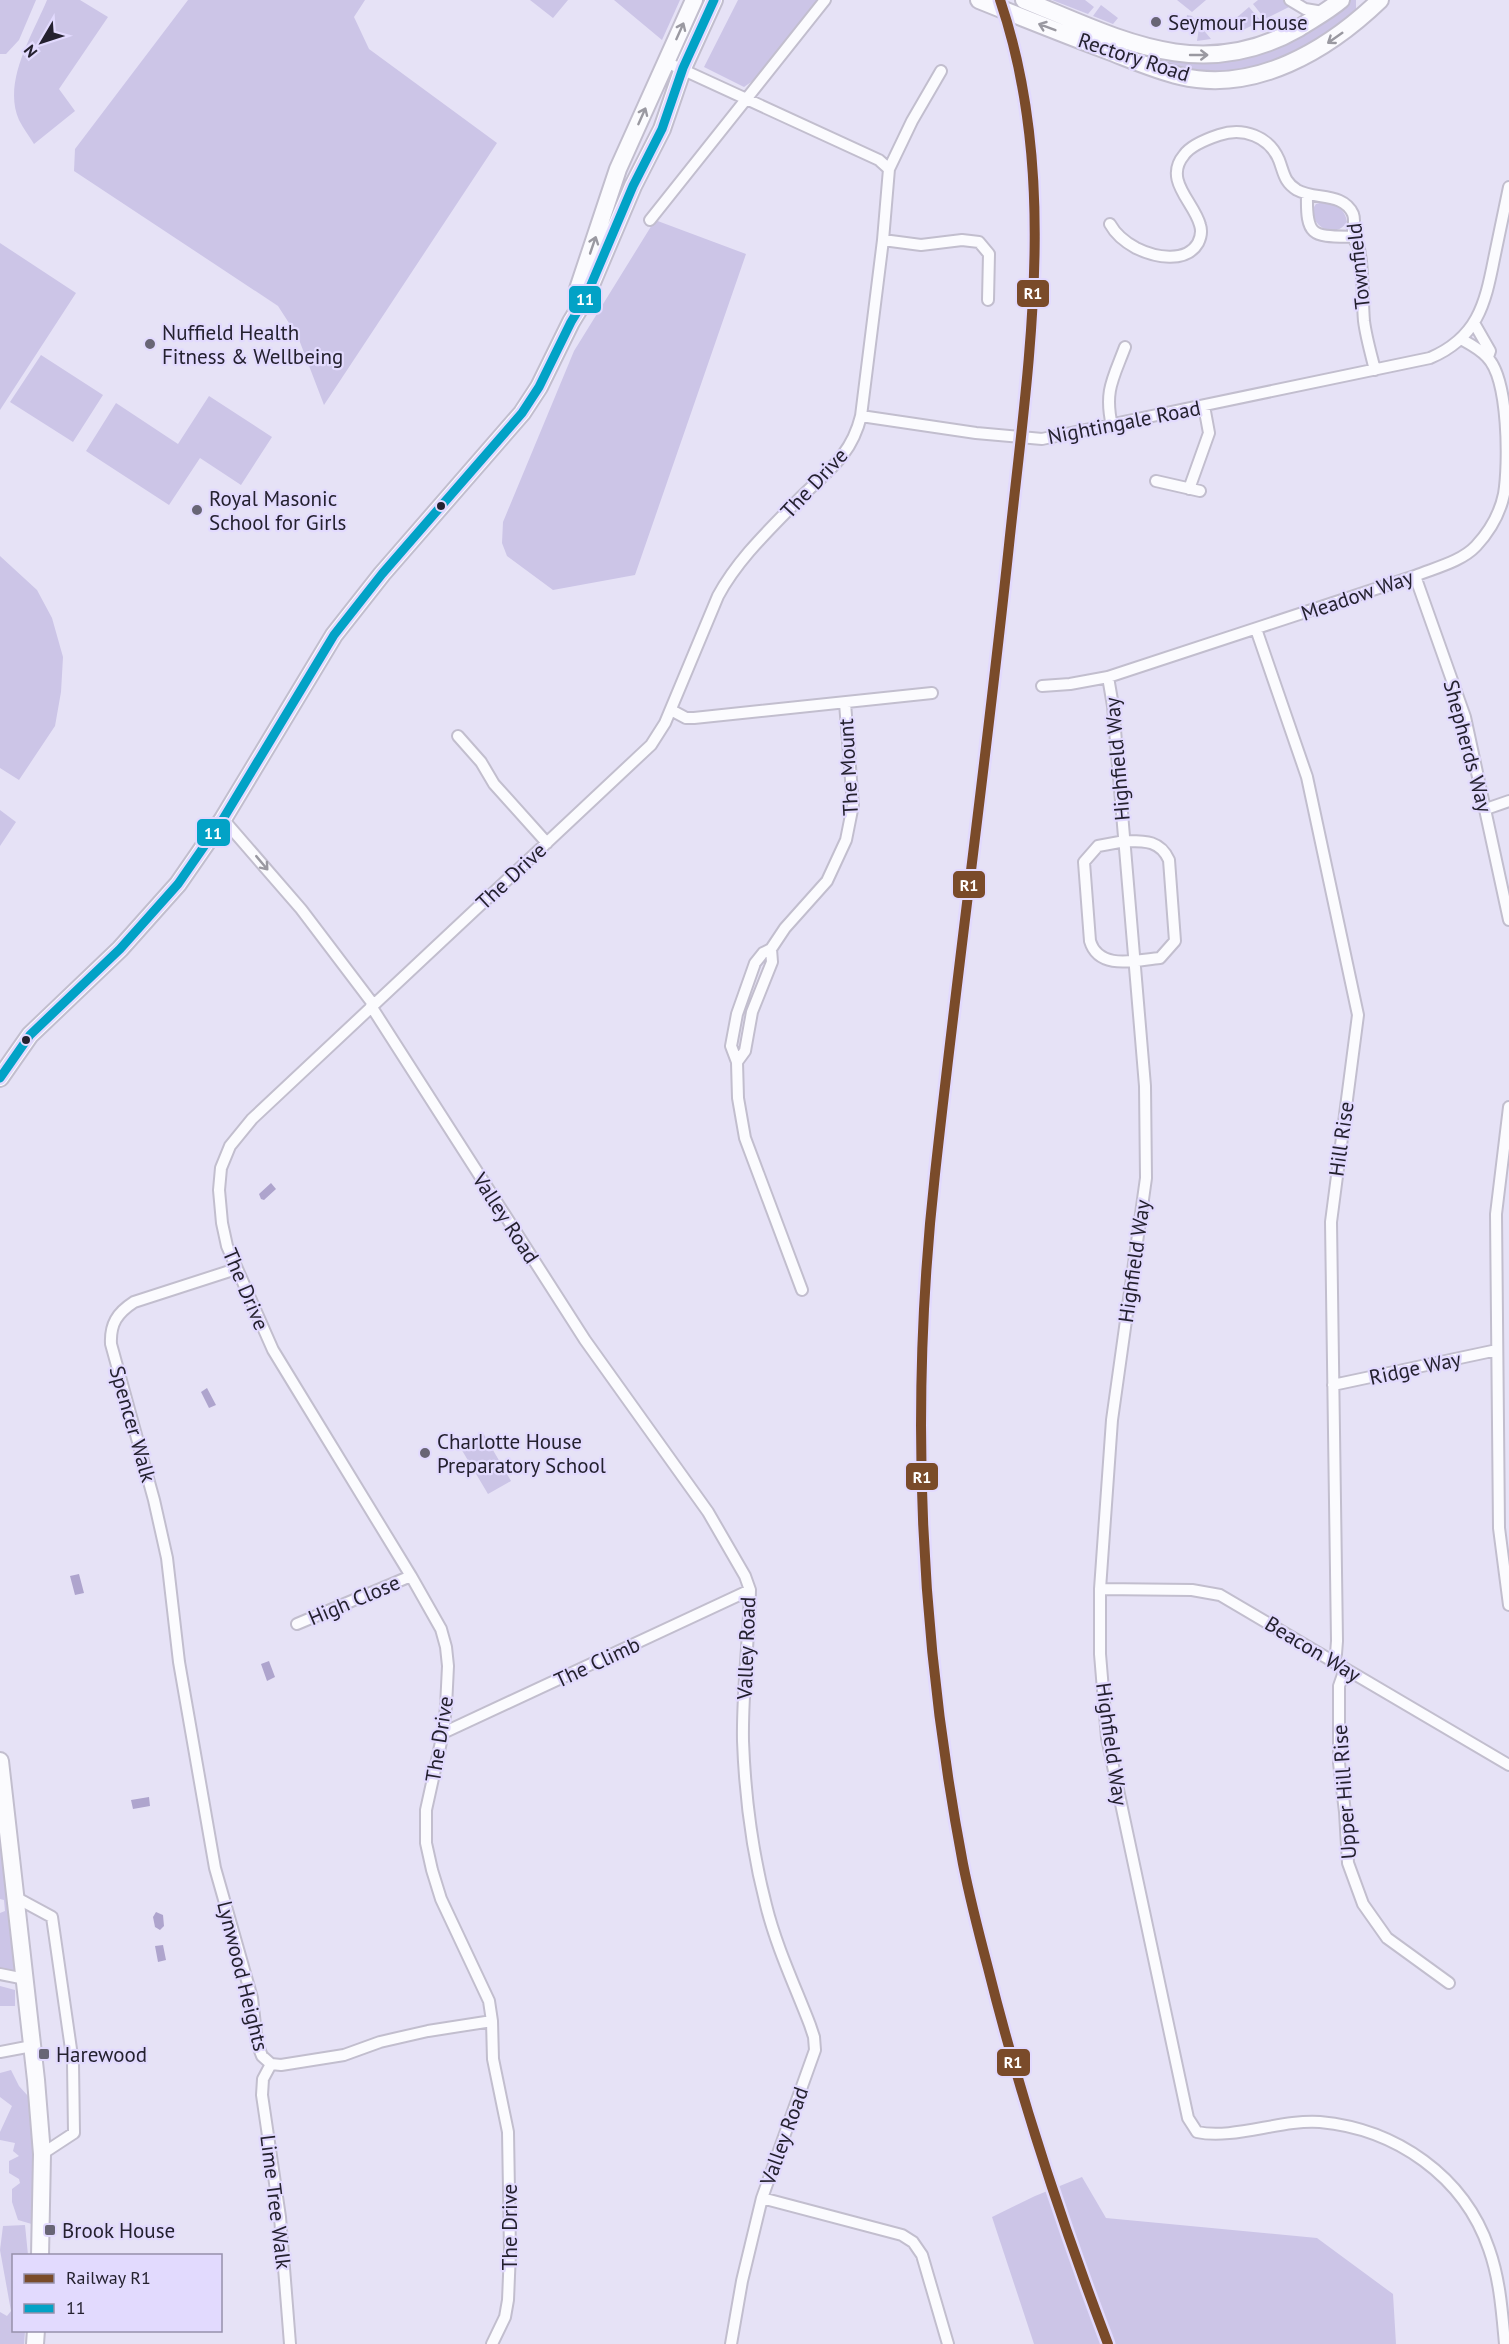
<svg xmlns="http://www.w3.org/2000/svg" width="1509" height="2344" font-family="'PT Sans',sans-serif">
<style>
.green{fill:#ccc5e7}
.water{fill:#aea4cd}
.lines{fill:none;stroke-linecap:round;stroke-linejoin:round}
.minor-casing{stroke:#c2bece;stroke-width:14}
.primary-casing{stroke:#c2bece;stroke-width:20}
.minor{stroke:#fbfbfe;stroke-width:10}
.primary{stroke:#fbfbfe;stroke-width:16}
.bus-1-casing{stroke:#e2dafe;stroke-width:14}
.bus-1{stroke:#02a2c6;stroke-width:9}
.rail-1-casing{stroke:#e2dafe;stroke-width:15}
.rail-1{stroke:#7a4b2a;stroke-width:10}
.oneway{stroke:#9a99a1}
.poi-dot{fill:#686575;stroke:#e2dafe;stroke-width:2}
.bus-dot{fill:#24212f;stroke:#e2dafe;stroke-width:2}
.labels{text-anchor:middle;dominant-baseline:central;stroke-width:4.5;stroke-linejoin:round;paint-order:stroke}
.poi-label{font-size:21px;fill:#24212f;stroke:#e2dafe;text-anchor:start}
.street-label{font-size:21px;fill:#24212f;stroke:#e2dafe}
.line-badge{stroke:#e2dafe;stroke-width:2}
.badge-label{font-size:16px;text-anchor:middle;font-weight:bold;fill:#fff}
</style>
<rect width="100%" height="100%" fill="#e6e2f6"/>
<path class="green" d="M 0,0 L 36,0 L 19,40 L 6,54 L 0,54 Z
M 47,0 L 80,0 L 108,17 L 59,89 L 75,111 L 34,144 C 29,136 23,128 19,120 C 2,82 33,34 47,0 Z
M 188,0 L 365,0 L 354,17 L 369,49 L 497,143 L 324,405 L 298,337 L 278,306 L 74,171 L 75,149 Z
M 530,0 L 568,0 L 553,18 Z
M 614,0 L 680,0 L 662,40 Z
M 738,0 L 817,0 L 761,75 L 744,87 L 704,67 Z
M 1052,0 L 1085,0 L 1094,7 L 1088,14 Z
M 1177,0 L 1206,0 L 1192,12 Z
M 1258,0 L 1284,0 L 1289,7 L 1265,19 L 1253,4 Z
M 1351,0 L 1356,0 L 1356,17 L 1323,42 L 1257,71 L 1197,74 L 1156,63 C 1177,58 1198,64 1220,62 C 1267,57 1317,32 1351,0 Z
M 1101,5 L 1118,18 L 1113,24 L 1093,16 Z
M 1249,7 L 1261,21 L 1243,30 L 1235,19 Z
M 1187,15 L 1192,16 L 1211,39 L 1197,41 L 1199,28 L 1195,23 L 1186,22 Z
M 1326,201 C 1338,205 1345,210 1347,222 C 1335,239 1314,229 1312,210 L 1316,204 Z
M 655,220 L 746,254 L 635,575 L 553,590 L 507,556 L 502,543 L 503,522 L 574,351 Z
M 0,243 L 76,293 L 0,410 Z
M 41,355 L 103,395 L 73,442 L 10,402 Z
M 209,396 L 272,437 L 241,485 L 200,458 L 169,505 L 86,451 L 116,403 L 178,444 Z
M 0,556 L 37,590 L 52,618 L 63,657 L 61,692 L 55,726 L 19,780 L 0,768 Z
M 0,810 L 16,822 L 0,846 Z
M 483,1433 L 511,1481 L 488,1494 L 460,1447 Z
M 0,1820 L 18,1952 L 16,1980 L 7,1981 L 0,1979 L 0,1913 L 5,1911 L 4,1900 L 0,1899 Z
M 0,1986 L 15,1990 L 15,2006 L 0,2006 Z
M 11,2070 L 19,2086 L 36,2105 L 35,2225 L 18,2220 L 12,2202 L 12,2189 L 20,2183 L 19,2179 L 9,2173 L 9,2161 L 19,2156 L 13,2151 L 15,2143 L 0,2140 L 0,2132 L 12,2106 L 0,2097 L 0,2073 Z
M 1082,2177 L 1106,2218 L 1317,2238 L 1393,2294 L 1396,2344 L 1034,2344 L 992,2217 L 1035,2196 Z
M 25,2225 L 28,2255 L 14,2256 L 14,2330 L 25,2331 L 24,2344 L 0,2344 L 0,2312 L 7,2316 L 11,2311 L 0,2250 L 3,2226 Z"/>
<path class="water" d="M 271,1183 L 276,1189 L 264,1200 L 261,1199 L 259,1194 Z
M 207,1388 L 216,1405 L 209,1408 L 201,1392 Z
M 79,1574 L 84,1593 L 75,1595 L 70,1576 Z
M 269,1661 L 275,1677 L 267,1681 L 261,1664 Z
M 149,1797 L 150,1806 L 133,1809 L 131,1800 Z
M 156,1912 L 163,1915 L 164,1926 L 160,1930 L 155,1927 L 153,1917 Z
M 163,1945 L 166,1960 L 158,1962 L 155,1946 Z"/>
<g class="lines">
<g class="minor-casing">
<path id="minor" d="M 1290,0 L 1305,9 L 1323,12
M 889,169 L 912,121 L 941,71
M 1307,195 C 1306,238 1313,236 1353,237
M 650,220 L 825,0
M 1110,224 C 1116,235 1125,242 1136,248 C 1154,257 1186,264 1198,243 C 1201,237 1202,231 1200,225 C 1194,202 1163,180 1184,155 C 1191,145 1207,139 1219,135 C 1243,127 1269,136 1279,160 C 1284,173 1284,182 1297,190 C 1315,200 1343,192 1353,214 C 1356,222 1352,229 1353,237 C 1354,240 1358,245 1359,249 C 1364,272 1362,298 1364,321 C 1366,337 1371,354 1375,370
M 883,240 L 921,245 L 962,240 L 979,242 L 989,254 L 988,300
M 1474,323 L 1490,351 L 1488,357
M 861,416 L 976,433 L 1042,439 L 1430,358 C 1477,338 1485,305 1494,259 C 1499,235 1504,211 1509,187
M 1112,426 C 1104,391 1113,379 1125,347
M 1156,481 L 1200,491
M 1189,489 L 1209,433 L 1204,406
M 1415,576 L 1465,717 L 1509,920
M 1256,629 L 1307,777 L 1358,1015 L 1331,1222 L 1337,1641 L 1336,1654 L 1333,1662
M 1108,677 L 1113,706 L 1145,1086 L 1146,1178 L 1112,1420 L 1100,1589 L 1100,1654 L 1107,1738 L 1188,2118 L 1197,2132 C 1233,2140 1282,2119 1320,2122 C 1396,2129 1464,2176 1489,2249 C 1500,2280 1502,2312 1505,2344
M 1042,686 L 1070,684 L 1108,677 L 1415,576 C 1434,568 1461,562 1476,546 C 1489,532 1500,513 1504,494 C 1509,464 1509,379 1487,357 C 1480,349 1470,344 1461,339
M 671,710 L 686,718 L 694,718 L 932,693
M 458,736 L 481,762 L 494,784 L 547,843
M 1486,809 L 1509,801
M 223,819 L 301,909 L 373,1004
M 1125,841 C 1144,841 1160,840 1169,860 L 1175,941 L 1160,958 C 1136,960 1099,971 1090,941 L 1084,862 L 1098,846 Z
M 371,1006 L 585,1340 L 708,1512 L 745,1576 L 750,1590 C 749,1641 742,1691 743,1741 C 745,1796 752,1851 766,1905 C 776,1946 795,1986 810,2025 L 814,2037 L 815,2050 L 762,2198 L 742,2281 L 731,2344
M 737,1062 L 745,1051 L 752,1012 L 772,962 L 771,949
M 1509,1107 L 1496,1214 L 1499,1528 L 1509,1605
M 236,1269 L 134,1302 C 117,1313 110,1324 111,1344 L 154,1500 L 167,1558 L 179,1662 L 215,1868 L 252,1998 L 257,2043 L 262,2056 L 271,2064 L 281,2065 L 344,2055 L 380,2042 L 428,2031 L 492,2021
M 802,1290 L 745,1138 L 738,1098 L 737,1062 L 731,1046 L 737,1014 L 755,963 L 763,953 L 771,949 L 785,928 L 827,881 L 846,840 L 853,805 L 845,703
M 1333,1385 L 1497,1350
M 1100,1589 L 1192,1590 L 1220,1595 L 1509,1765
M 297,1624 L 411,1576
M 1345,1669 L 1339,1686 L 1339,1763 L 1345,1812 L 1348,1863 L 1363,1904 L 1387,1938 L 1449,1983
M 443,1733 L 750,1590
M 15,1897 L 52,1917 L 73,2063 L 74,2133 L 42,2154
M 0,1974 L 25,1979
M 0,2052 L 32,2046
M 271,2064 L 263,2079 L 262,2095 L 280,2217 L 290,2344
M 762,2198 L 902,2235 L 913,2242 L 922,2255 L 948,2344
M 492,2344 L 505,2317 L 508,2300 L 510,2252 L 508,2132 L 493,2059 L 492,2021 L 489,2001 L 441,1899 L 432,1870 L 426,1843 L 426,1810 L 443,1733 L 446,1707 L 448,1666 L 446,1647 L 441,1629 L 411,1576 L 273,1350 L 227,1246 L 222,1223 L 219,1190 L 221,1168 L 230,1146 L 252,1119 L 651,745 L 665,723 L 718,596 C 738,559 769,530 798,500 C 826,472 851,457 861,416 L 883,240 L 889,169 L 879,160 L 666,62"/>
</g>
<g class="primary-casing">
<path id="primary" d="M 979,0 C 1021,17 1064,34 1106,50 C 1130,59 1155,70 1180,76 C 1255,94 1328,50 1380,0
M 1024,0 C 1118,38 1200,85 1299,28 C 1313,19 1328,11 1341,0
M 578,289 L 618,169 L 694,0
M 0,1078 L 30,1035 L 120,949 L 178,884 L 223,819 L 334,635 L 382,574 L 522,413 L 539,387 L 571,322 L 585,299 L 633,186 L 662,129 L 683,68 L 714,0
M 0,1761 L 36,2080 L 42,2154 L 40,2256
M 35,2344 L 36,2330"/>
</g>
<use href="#minor" class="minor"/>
<use href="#primary" class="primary"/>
<g class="bus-1-casing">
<path id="bus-1" d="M 0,1078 L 30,1035 L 120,949 L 178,884 L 223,819 L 334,635 L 382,574 L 522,413 L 539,387 L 571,322 L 585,299 L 633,186 L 662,129 L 683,68 L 714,0"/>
</g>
<use href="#bus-1" class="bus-1"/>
<g class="rail-1-casing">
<path id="rail-1" d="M 1000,0 C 1060,176 1028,364 1009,545 C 987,755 958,964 935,1174 C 909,1407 919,1633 963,1864 C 970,1899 979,1934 988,1968 C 1020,2096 1061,2221 1108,2344"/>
</g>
<use href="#rail-1" class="rail-1"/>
</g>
<defs><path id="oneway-shaft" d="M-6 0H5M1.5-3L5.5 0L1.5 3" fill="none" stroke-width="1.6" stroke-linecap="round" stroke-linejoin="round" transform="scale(1.5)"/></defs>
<g class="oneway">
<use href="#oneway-shaft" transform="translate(1047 27) rotate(-159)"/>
<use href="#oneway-shaft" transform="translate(680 31) rotate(-66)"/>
<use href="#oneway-shaft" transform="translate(1335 38) rotate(145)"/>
<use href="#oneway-shaft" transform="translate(1199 55)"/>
<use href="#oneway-shaft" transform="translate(642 116) rotate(-66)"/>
<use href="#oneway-shaft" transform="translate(593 245) rotate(-71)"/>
<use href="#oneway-shaft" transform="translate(262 863) rotate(50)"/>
</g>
<g class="poi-dot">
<circle cx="1156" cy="22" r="6"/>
<circle cx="150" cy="344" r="6"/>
<circle cx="197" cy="510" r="6"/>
<circle cx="425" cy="1453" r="6"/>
<rect x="38" y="2048" width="12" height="12" rx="3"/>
<rect x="44" y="2224" width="12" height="12" rx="3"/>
</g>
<g class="bus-dot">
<circle cx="441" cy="506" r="5"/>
<circle cx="26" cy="1040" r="5"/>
</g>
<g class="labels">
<g class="poi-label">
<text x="1168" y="22">Seymour House</text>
<text x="162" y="332">Nuffield Health<tspan x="162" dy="24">Fitness &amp; Wellbeing</tspan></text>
<text x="209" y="498">Royal Masonic<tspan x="209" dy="24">School for Girls</tspan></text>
<text x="437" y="1441">Charlotte House<tspan x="437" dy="24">Preparatory School</tspan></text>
<text x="56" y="2054">Harewood</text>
<text x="62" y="2230">Brook House</text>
</g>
<g class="street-label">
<text transform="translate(1134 57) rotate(18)">Rectory Road</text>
<text transform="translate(1358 266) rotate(-96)">Townfield</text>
<text transform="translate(1124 422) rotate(-11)">Nightingale Road</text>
<text transform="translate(814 483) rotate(-47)">The Drive</text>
<text transform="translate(1357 595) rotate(-19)">Meadow Way</text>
<text transform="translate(1468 746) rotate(75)">Shepherds Way</text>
<text transform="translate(1117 759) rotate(-95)">Highfield Way</text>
<text transform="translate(848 767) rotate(-93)">The Mount</text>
<text transform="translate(511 876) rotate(-43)">The Drive</text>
<text transform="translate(1341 1139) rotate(-82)">Hill Rise</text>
<text transform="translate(506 1218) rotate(57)">Valley Road</text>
<text transform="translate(1134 1261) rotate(-82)">Highfield Way</text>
<text transform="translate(246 1289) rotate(67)">The Drive</text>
<text transform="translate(1415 1368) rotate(-12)">Ridge Way</text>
<text transform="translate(133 1424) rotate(74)">Spencer Walk</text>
<text transform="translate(354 1600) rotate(-23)">High Close</text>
<text transform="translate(746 1648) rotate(-88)">Valley Road</text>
<text transform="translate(1313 1649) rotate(31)">Beacon Way</text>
<text transform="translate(597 1662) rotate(-25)">The Climb</text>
<text transform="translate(439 1739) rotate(-81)">The Drive</text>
<text transform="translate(1112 1744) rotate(82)">Highfield Way</text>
<text transform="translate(1344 1792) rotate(-94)">Upper Hill Rise</text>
<text transform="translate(243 1976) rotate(76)">Lynwood Heights</text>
<text transform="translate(784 2136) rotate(-70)">Valley Road</text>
<text transform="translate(276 2202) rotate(83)">Lime Tree Walk</text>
<text transform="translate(509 2227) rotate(-90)">The Drive</text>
</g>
</g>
<g class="line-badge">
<rect x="1016" y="279" width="34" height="29" rx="6" fill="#7a4b2a"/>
<rect x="568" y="285" width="34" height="29" rx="6" fill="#02a2c6"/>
<rect x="196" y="818" width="35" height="29" rx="6" fill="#02a2c6"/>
<rect x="952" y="870" width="34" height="29" rx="6" fill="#7a4b2a"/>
<rect x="905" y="1462" width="34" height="29" rx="6" fill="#7a4b2a"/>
<rect x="996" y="2048" width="35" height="29" rx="6" fill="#7a4b2a"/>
</g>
<g class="badge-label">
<text x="1033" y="299">R1</text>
<text x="585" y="305">11</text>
<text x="213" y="839">11</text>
<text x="969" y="891">R1</text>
<text x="922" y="1483">R1</text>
<text x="1013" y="2068">R1</text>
</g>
<rect x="12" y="2254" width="210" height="78" fill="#e2dafe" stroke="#9690ab" stroke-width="1.5"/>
<rect x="24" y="2274" width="30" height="9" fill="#7a4b2a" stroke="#9690ab" stroke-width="1.5"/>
<text x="66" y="2284" font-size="18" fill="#24212f">Railway R1</text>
<rect x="24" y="2304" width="30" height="9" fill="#02a2c6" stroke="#9690ab" stroke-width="1.5"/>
<text x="66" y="2314" font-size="18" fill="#24212f">11</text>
<g transform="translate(42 42) rotate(231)" stroke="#e2dafe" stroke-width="4.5" paint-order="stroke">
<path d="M0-4.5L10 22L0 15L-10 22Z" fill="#24212f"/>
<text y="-9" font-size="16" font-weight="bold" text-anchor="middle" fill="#24212f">N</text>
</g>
</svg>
